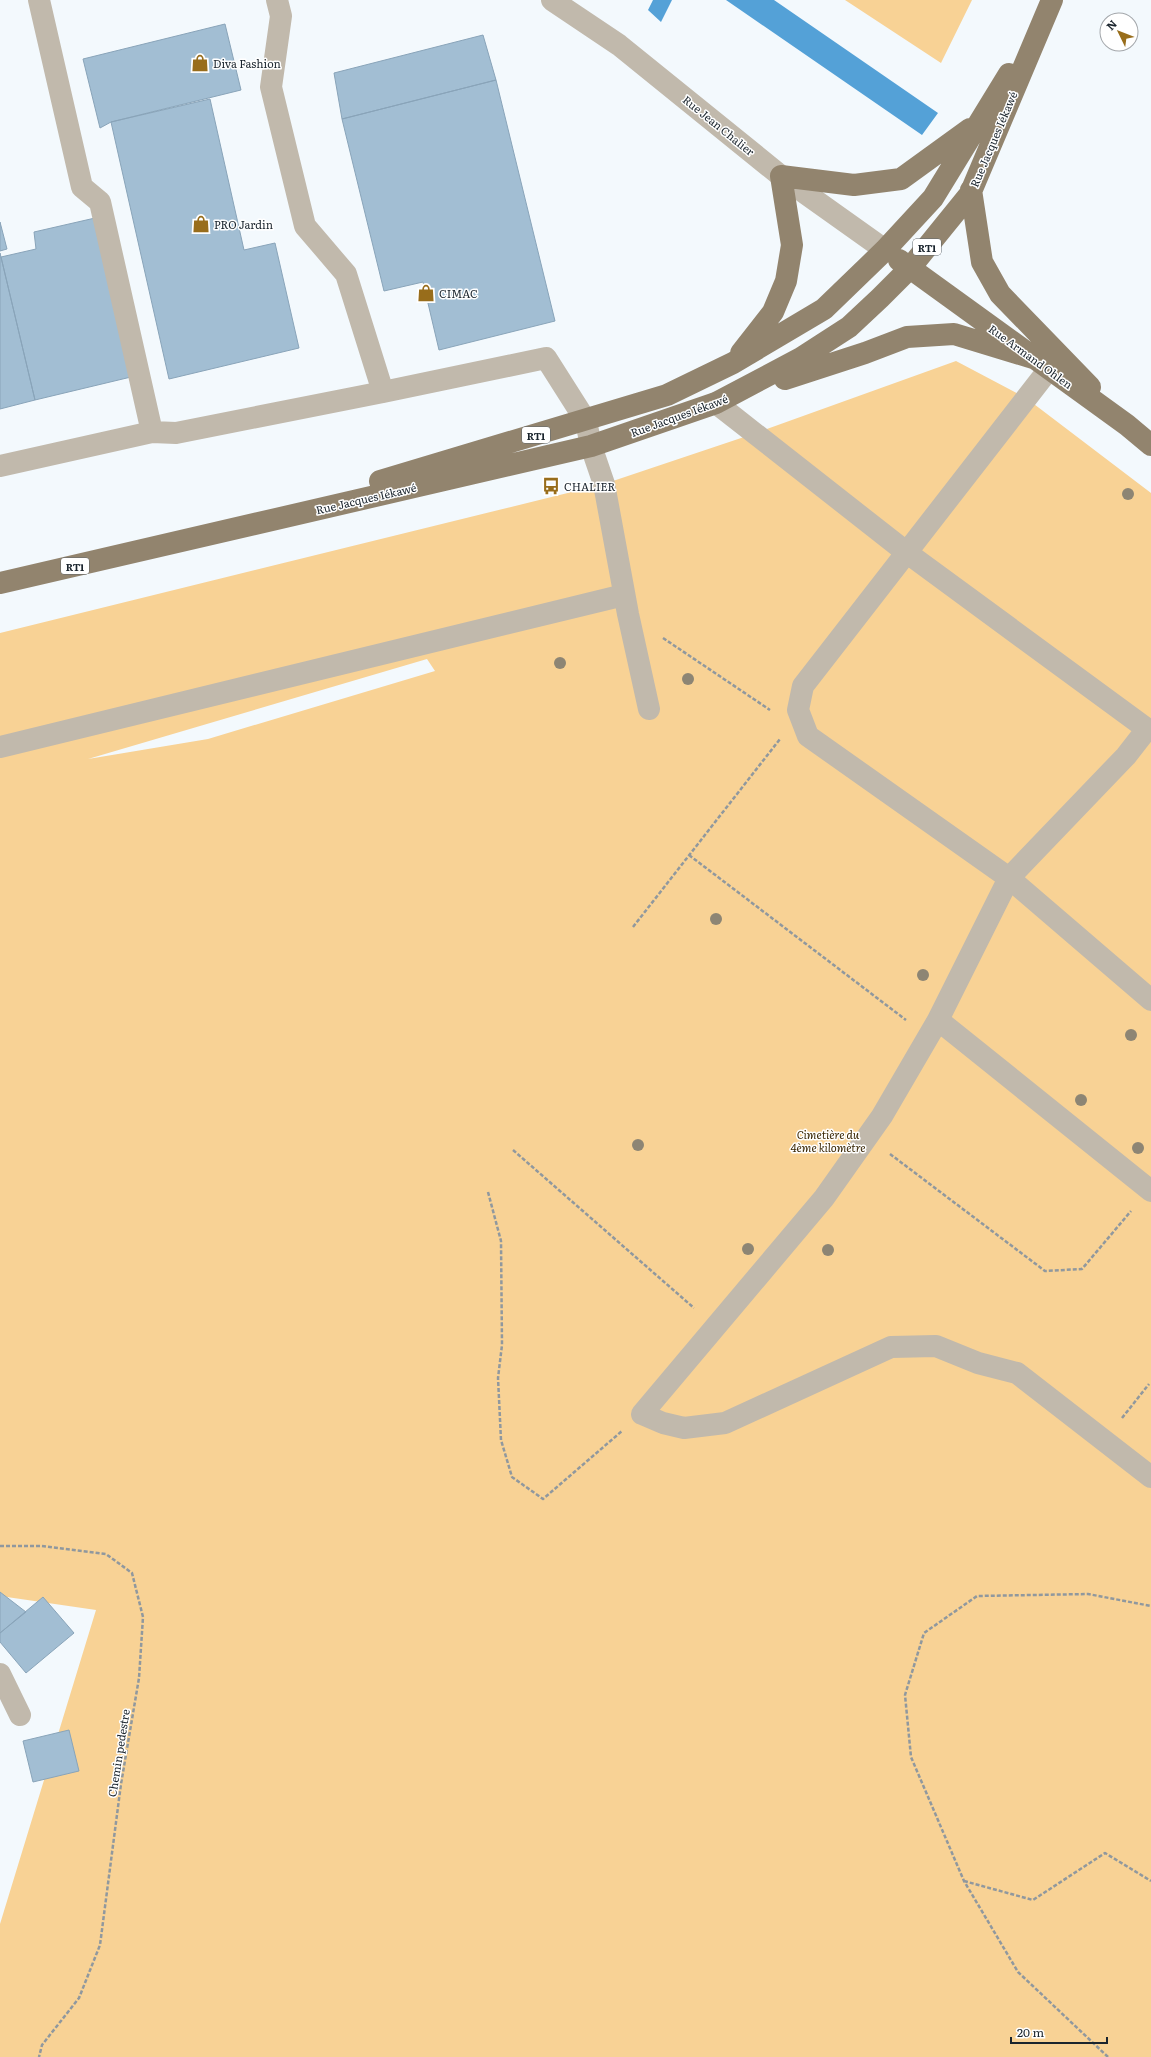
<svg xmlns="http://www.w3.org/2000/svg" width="1151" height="2057" font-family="Literata,serif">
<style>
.green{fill:#f8d295;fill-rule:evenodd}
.water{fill:#54a1d7}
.building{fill:#a2bed3;stroke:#89a4b9}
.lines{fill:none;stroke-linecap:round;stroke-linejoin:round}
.path{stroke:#90989e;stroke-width:2.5;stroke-dasharray:4 2;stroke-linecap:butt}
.minor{stroke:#c1b9ac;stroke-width:22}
.major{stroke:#92846e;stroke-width:22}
.tree{fill:#8d8574}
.labels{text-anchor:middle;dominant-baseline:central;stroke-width:3;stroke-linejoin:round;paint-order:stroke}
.shield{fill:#fff;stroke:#5f666c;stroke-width:1}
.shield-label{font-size:10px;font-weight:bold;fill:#1a242d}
.poi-label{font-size:11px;fill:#1a242d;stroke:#fff;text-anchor:start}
.street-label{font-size:11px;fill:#1a242d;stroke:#fff}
.park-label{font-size:11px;font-style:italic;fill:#392603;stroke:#fff}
</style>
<rect width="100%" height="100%" fill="#f3f9fd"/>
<path class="green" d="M 845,0 L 972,0 L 941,63 Z
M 956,361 L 1026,398 L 1151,493 L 1151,2057 L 0,2057 L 0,1924 L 96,1610 L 0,1596 L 0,633 L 604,484 L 756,433 ZM 427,659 L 435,671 L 208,739 L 88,759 Z"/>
<path class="water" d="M 653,0 L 672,0 L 661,22 L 648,10 Z
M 726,0 L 774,0 L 938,113 L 922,135 Z"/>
<path class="building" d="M 225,24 L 241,90 L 111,122 L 100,128 L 83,59 Z
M 483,35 L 496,80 L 342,119 L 334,73 Z
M 496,80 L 555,321 L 439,350 L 423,282 L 384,291 L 342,119 Z
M 210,99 L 244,250 L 275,243 L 299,348 L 169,379 L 111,122 Z
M 95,218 L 131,377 L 35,400 L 1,257 L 36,249 L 34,232 Z
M 0,222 L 7,249 L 0,251 Z
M 0,253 L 35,400 L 0,409 Z
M 0,1592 L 26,1612 L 0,1633 Z
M 43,1597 L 74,1633 L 26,1673 L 0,1642 L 0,1633 Z
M 69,1730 L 79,1771 L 33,1782 L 23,1741 Z"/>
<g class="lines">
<path class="path" d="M 663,638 L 770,710
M 689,855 L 906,1020
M 633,927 L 780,739
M 513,1150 L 694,1308
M 890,1154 L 1045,1271 L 1082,1269 L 1131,1211
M 488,1192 L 501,1241 L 502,1345 L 498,1378 L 501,1440 L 512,1477 L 543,1499 L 622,1431
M 1122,1418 L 1149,1384
M 0,1546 L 42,1546 L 106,1554 L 132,1573 L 143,1617 L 139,1678 L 121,1784 L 100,1945 L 79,1998 L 42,2045 L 39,2057
M 964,1881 L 1033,1900 L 1105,1853 L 1151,1881
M 1108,2057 L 1018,1972 L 964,1881 L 911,1757 L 905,1695 L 924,1633 L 977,1596 L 1088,1594 L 1151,1606"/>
<path class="minor" d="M 39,0 L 82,187 L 100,202 L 152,432
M 277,0 L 281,16 L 271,87 L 305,226 L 346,274 L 383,392 L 546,358 L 586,421 L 591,446 L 604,484 L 628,614 L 649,709
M 552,0 L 619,45 L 781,176 L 885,250
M 1049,369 L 803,686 L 798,710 L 808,736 L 1009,878 L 1151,1000
M 716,403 L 906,552 L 1147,729 L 1126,756 L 1009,878 L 938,1020 L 882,1116 L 824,1198 L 642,1414 L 663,1423 L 684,1428 L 725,1423 L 891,1347 L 936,1346 L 978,1363 L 1017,1373 L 1151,1477
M 0,466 L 152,432 L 176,433 L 383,392
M 0,747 L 624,595
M 938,1020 L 1151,1191
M 0,1674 L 20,1715"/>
<path class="major" d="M 971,190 L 982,262 L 1000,294 L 1090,387
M 899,260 L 1127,425 L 1151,445
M 741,353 L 773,312 L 786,281 L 792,245 L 781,176 L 854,185 L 901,179 L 970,129
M 785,379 L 865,353 L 907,337 L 954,334 L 1033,358
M 380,481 L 667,395 L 733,363 L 824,309 L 885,250 L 933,198 L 1009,74
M 0,583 L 591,446 L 716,403 L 801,358 L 849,327 L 880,298 L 910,268 L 970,194 L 1052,0"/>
</g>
<g class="tree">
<circle cx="1128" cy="494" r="6"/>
<circle cx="560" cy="663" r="6"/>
<circle cx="688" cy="679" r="6"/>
<circle cx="716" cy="919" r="6"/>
<circle cx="923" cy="975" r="6"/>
<circle cx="1131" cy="1035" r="6"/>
<circle cx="1081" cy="1100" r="6"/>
<circle cx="638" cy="1145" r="6"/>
<circle cx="1138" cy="1148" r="6"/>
<circle cx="748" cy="1249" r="6"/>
<circle cx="828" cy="1250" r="6"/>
</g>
<defs>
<g id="shop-bare" transform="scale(1.38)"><path d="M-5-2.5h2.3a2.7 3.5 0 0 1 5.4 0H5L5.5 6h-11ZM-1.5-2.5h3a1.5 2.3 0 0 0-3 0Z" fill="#986d1b" stroke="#fff" stroke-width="2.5" paint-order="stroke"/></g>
<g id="bus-bare" transform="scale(1.38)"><path d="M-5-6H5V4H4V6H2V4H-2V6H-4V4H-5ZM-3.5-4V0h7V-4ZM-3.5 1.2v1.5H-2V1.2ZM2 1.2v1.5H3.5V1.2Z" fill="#986d1b" stroke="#fff" stroke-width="2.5" paint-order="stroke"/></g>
</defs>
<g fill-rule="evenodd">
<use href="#shop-bare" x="200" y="63"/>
<use href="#shop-bare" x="201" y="224"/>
<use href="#shop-bare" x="426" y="293"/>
<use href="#bus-bare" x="551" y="486"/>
</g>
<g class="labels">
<g class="shield">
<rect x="913" y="239" width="28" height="16" rx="3"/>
<rect x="522" y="427" width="28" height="16" rx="3"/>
<rect x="61" y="558" width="28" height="16" rx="3"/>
</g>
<g class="shield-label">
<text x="927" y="247">RT1</text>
<text x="536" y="435">RT1</text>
<text x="75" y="566">RT1</text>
</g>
<g class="poi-label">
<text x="213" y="63">Diva Fashion</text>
<text x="214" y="224">PRO Jardin</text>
<text x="439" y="293">CIMAC</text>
<text x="564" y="486">CHALIER</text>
</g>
<g class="street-label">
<text transform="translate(719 125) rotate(39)">Rue Jean Chalier</text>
<text transform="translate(993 139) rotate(-67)">Rue Jacques Iékawé</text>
<text transform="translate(1031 356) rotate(36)">Rue Armand Ohlen</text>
<text transform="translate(679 415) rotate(-20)">Rue Jacques Iékawé</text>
<text transform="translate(366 498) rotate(-13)">Rue Jacques Iékawé</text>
<text transform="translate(118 1753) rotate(-81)">Chemin pedestre</text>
</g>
<g class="park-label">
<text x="828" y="1134">Cimetière du<tspan x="828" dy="13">4ème kilomètre</tspan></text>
</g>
</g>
<g transform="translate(1119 32) rotate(313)"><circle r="19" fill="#ffffff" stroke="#a3a7ab"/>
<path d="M0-3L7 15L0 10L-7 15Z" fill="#986d1b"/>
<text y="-6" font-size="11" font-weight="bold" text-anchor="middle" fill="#1a242d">N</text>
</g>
<path d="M1011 2037v6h96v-6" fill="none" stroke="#1a242d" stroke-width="2"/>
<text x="1017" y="2037" font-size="12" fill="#1a242d" stroke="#ffffff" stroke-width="3" paint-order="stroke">20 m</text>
</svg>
